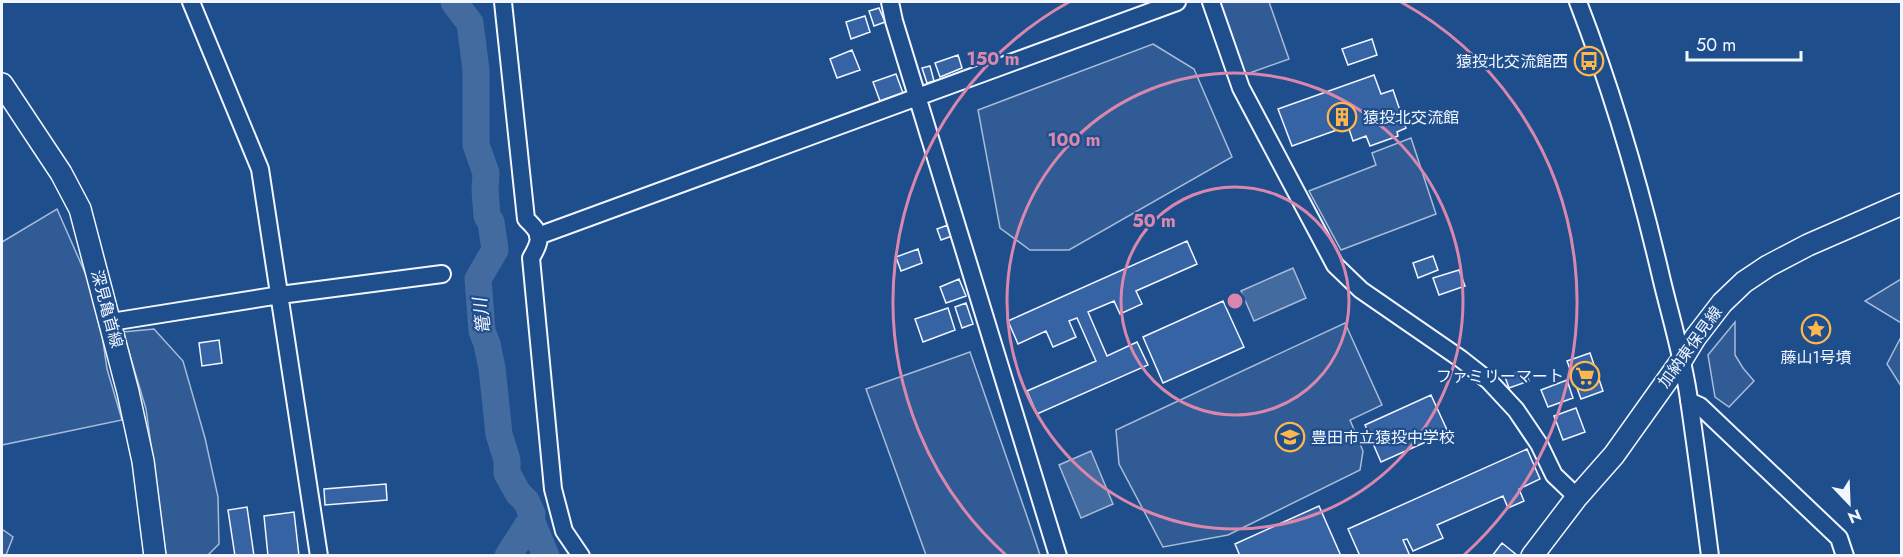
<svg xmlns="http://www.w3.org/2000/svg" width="1903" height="557" font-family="Jost,'Noto Sans JP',sans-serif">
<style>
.built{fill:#305b95;stroke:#a8bbd7;stroke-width:1.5}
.water{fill:#446ba0;stroke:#a8bbd7;stroke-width:1.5}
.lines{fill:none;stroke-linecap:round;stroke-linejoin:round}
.river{stroke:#446ba0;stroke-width:27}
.building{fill:#3563a3;stroke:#f2f6ff;stroke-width:1.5}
.minor-casing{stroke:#f2f6ff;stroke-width:20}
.major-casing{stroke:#f2f6ff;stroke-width:24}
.minor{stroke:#1f4e8c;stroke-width:16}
.major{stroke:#1f4e8c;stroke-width:21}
.ring{fill:none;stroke:#da87ad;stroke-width:3}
.labels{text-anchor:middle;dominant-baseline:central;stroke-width:4.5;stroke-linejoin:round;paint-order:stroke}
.poi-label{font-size:16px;fill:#f2f6ff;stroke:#1f4e8c;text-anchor:end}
.street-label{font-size:16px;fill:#f2f6ff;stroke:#1f4e8c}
.water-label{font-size:18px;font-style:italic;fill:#f2f6ff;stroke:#1f4e8c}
.centre{fill:#da87ad;stroke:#1f4e8c;stroke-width:3}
.ring-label{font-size:18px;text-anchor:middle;font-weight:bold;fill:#da87ad;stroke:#1f4e8c;stroke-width:4.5;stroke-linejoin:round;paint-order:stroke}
</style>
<rect width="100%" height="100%" fill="#1f4e8c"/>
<path class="built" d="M 1216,2 L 1269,2 L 1289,59 L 1244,75 Z
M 1153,44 L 1194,69 L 1232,157 L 1069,250 L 1030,250 L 1000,228 L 978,110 Z
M 1411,138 L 1436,214 L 1341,250 L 1309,191 L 1376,165 L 1372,153 Z
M 57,209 L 97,300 L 107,369 L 122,420 L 2,445 L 2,242 Z
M 1901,279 L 1901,323 L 1865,301 Z
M 1735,322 L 1735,355 L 1743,368 L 1754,381 L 1729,407 L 1715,397 L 1708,355 Z
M 1345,323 L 1382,405 L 1350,420 L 1363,451 L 1360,470 L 1228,535 L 1163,547 L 1119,464 L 1116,430 Z
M 154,329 L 183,361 L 205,438 L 218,497 L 219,544 L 208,555 L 166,555 L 146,409 L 123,332 Z
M 1901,337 L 1901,386 L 1887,364 Z
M 970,352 L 1031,528 L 1040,555 L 926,555 L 866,389 Z
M 2,529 L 13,537 L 6,555 L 2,555 Z"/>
<path class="water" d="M 1293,268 L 1306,298 L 1254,321 L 1241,291 Z
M 1091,451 L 1113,504 L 1081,518 L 1059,465 Z"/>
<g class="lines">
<path class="river" d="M 454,2 L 470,23 L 476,70 L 476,145 L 486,173 L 485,190 L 487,216 L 491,222 L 495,250 L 478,279 L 482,331 L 487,344 L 492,368 L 499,434 L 507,460 L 507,473 L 518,493 L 526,501 L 532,514 L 531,520 L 546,556
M 508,556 L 531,520"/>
</g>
<path class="building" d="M 879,8 L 885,22 L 874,26 L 869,11 Z
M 865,16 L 870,32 L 851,39 L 846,22 Z
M 1372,39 L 1377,55 L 1348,65 L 1342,49 Z
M 852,50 L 860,70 L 837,78 L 830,59 Z
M 958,55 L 962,68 L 940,77 L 935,63 Z
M 930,66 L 934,81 L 927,83 L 922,68 Z
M 896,74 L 903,93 L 880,101 L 873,82 Z
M 1374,75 L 1381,94 L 1393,90 L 1406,128 L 1397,132 L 1398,136 L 1370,146 L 1366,136 L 1353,141 L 1348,126 L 1292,146 L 1278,109 Z
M 948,225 L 952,236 L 941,240 L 937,229 Z
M 1187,241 L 1197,264 L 1136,291 L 1142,304 L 1120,314 L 1114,301 L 1088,312 L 1107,356 L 1137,342 L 1148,365 L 1037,414 L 1027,391 L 1096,361 L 1077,318 L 1069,321 L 1076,337 L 1053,347 L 1046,331 L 1018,344 L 1008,321 Z
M 918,249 L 922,263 L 901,271 L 896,257 Z
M 1433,256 L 1438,270 L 1418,278 L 1413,263 Z
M 1459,270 L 1465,286 L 1439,295 L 1433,278 Z
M 959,279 L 966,296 L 946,303 L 940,287 Z
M 1223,301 L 1244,347 L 1163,383 L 1143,337 Z
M 966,303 L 973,324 L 962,328 L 955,307 Z
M 948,308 L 955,330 L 923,342 L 915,319 Z
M 219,340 L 222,363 L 202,366 L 199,343 Z
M 1590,353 L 1603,391 L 1581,399 L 1567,361 Z
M 1525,370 L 1529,381 L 1509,388 L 1505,377 Z
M 1567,380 L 1573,398 L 1548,407 L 1541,390 Z
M 1431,395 L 1448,432 L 1381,462 L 1365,425 Z
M 1576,408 L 1585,432 L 1563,440 L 1554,416 Z
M 1527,449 L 1540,479 L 1519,489 L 1524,501 L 1508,508 L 1503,496 L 1437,525 L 1443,538 L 1413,551 L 1407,539 L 1403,540 L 1410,556 L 1360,556 L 1348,529 Z
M 386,484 L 387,500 L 325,505 L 324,489 Z
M 1319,506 L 1341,556 L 1240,556 L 1235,544 Z
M 247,507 L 254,556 L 235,556 L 228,510 Z
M 294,512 L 299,556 L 268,556 L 264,516 Z
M 1502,543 L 1518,556 L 1492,556 Z"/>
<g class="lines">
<g class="minor-casing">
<path id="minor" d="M 191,2 L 260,169 L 319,556
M 503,2 L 526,219 C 542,234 542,239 531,258 L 553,489 L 564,531 L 581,556
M 890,2 L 894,21 L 1058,556
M 1211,2 L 1241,88 L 1335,265 L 1361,290 L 1461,359 L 1489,381 L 1516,410 L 1539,444 L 1554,475 L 1577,497
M 1578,2 C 1613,93 1640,186 1662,281 C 1671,318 1682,355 1688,393 C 1696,447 1703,501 1710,556
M 538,236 L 1177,2
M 111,322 L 280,295 L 442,274
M 1689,401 L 1700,406 L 1839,538 L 1845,556"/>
</g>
<g class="major-casing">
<path id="major" d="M 2,84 L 61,173 L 80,209 L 128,392 L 143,461 L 155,556
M 1532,556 L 1577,497 L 1614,455 L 1681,361 L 1695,338 L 1722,303 L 1744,282 L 1768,266 L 1808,245 L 1902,204"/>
</g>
<use href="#minor" class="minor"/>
<use href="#major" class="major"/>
</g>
<g class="ring">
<circle cx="1235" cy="301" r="114"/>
<circle cx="1235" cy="301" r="228"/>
<path d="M1006 555A342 342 0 0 1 1069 2M1401 2A342 342 0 0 1 1464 555"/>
</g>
<defs>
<g id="bus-ring" transform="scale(1.5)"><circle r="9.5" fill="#1f4e8c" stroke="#ffb74d" stroke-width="1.5"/><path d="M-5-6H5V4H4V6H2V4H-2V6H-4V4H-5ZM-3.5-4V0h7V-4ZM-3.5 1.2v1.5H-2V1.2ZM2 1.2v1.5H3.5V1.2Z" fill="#ffb74d"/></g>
<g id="building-ring" transform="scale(1.5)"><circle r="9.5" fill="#1f4e8c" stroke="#ffb74d" stroke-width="1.5"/><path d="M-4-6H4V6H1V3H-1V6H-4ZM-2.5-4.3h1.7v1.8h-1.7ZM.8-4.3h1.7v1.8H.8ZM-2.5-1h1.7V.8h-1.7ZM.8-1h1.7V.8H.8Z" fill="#ffb74d"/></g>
<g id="sight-ring" transform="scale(1.5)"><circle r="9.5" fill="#1f4e8c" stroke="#ffb74d" stroke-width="1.5"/><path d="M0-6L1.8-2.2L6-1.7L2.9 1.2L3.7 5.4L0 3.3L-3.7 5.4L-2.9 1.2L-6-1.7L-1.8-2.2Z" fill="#ffb74d"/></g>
<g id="supermarket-ring" transform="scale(1.5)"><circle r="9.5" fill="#1f4e8c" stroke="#ffb74d" stroke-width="1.5"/><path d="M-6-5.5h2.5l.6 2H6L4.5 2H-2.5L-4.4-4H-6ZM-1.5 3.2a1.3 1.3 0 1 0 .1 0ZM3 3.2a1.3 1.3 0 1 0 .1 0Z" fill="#ffb74d"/></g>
<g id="school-ring" transform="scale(1.5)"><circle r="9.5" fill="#1f4e8c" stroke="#ffb74d" stroke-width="1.5"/><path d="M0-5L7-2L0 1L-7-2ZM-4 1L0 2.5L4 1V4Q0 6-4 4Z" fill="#ffb74d"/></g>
</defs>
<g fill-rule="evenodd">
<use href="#bus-ring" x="1589" y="61"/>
<use href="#building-ring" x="1342" y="117"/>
<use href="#sight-ring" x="1816" y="329"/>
<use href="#supermarket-ring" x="1585" y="376"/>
<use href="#school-ring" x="1290" y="437"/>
</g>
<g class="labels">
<g class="poi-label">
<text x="1568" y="61">猿投北交流館西</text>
<text x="1363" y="117" text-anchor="start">猿投北交流館</text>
<text x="1816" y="357" text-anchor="middle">藤山1号墳</text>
<text x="1564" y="376">ファミリーマート</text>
<text x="1311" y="437" text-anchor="start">豊田市立猿投中学校</text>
</g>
<g class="street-label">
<text transform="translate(107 309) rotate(75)">深見亀首線</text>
<text transform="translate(1690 347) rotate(-54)">加納東保見線</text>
</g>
<g class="water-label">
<text transform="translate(482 316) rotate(-97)">篭川</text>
</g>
</g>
<circle cx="1235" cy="301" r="9" class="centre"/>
<g class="ring-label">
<text x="993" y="65">150 m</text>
<text x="1074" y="146">100 m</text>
<text x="1154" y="227">50 m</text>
</g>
<rect width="1903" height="557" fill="none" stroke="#f2f6ff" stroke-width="6"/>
<g transform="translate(1849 503) rotate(157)" stroke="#1f4e8c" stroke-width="4.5" paint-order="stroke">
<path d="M0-4.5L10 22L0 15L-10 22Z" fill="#f2f6ff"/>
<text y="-9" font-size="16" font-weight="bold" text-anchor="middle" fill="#f2f6ff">N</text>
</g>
<path d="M1687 51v9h114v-9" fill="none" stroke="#f2f6ff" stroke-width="3"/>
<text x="1696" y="51" font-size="18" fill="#f2f6ff" stroke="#1f4e8c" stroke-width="4.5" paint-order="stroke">50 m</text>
</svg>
